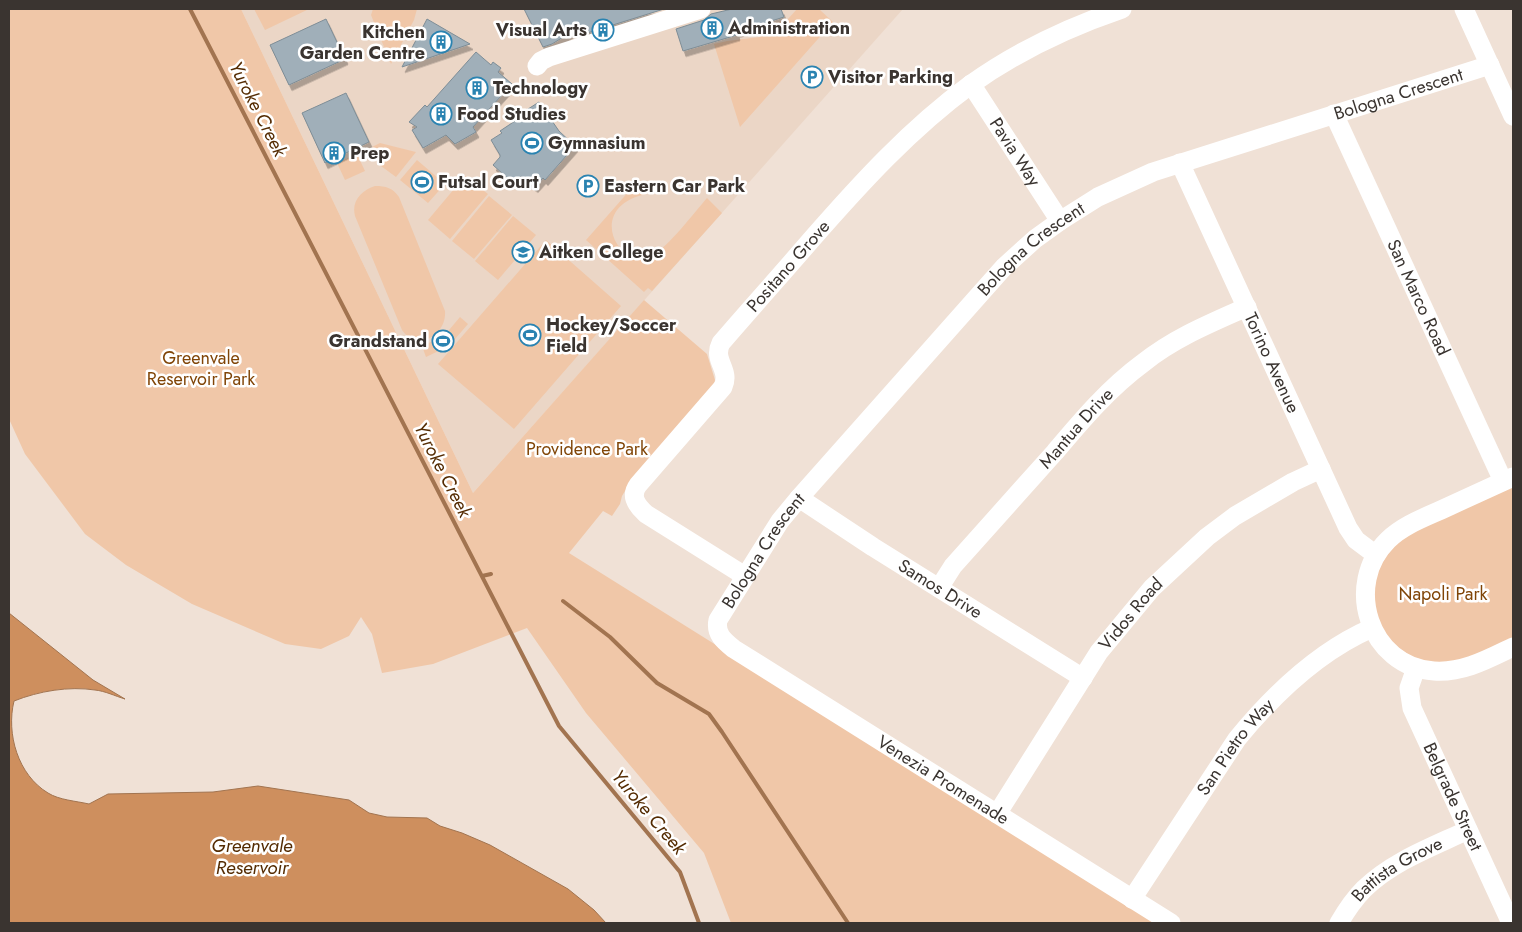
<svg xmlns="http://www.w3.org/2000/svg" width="1522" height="932" font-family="Jost,sans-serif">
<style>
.built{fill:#ebd6c6}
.green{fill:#f0c7a8}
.water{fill:#ce8f5e;stroke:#a27450}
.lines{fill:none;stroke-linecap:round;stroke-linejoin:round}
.stream{stroke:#a27450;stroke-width:4}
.building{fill:#a0afb9;stroke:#7e8d96;filter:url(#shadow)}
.minor{stroke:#fff;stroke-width:19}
.labels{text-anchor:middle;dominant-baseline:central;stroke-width:5;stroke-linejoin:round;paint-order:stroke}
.poi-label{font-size:18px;font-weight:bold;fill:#3a3430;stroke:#fff;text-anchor:start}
.street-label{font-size:18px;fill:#3a3430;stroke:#fff}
.park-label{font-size:18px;fill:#804507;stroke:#fff}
.water-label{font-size:19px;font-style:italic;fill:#542b02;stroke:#fff}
</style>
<defs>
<filter id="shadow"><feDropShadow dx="3" dy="5.5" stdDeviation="0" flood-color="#0004"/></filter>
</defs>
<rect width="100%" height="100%" fill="#f0e1d6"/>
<path class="built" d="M 241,9 L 903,9 L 473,493 Z"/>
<path class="green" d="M 9,9 L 241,9 L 473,493 L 644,300 L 707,354 L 715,380 L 713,387 L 625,491 L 622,496 L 620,504 L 612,516 L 603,511 L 569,553 L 1160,923 L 731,923 L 704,853 L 586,713 L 527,628 L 433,664 L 382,673 L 372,634 L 361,617 L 349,636 L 321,649 L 285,644 L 192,604 L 126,565 L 85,534 L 25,454 L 9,419 Z
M 254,9 L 309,9 L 265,30 Z
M 373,9 L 417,9 L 414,20 L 391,64 L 371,15 Z
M 797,9 L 819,9 L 833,22 L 740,127 L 714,44 L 727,41 L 760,37 L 758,28 L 788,19 Z
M 380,143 L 416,152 L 396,177 L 381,166 L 372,147 Z
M 357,154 L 365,171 L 345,180 L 337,163 Z
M 417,160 L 445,184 L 428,203 L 400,180 Z
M 465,176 L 488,194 L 450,239 L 428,220 Z
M 638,181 L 655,191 L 654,193 C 582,201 616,273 653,255 C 667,248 695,212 707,198 L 722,213 L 652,291 L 648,288 L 644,292 L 586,240 Z
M 375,186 C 386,186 393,188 399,197 L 445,311 C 447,335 417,353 402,330 L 355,216 C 351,201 362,190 375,186 Z
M 489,196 L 512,215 L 474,259 L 452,241 Z
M 513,216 L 536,235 L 498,280 L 475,261 Z
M 546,240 L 621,306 L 514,429 L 438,364 Z
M 460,317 L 468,324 L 449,346 L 426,357 L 422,346 L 444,336 Z
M 1513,484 L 1513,639 L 1473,658 L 1434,664 L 1416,659 L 1400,649 L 1390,640 L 1381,627 L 1374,604 L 1375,578 L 1380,564 L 1402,537 Z"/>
<path class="water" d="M 9,613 L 93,680 L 125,699 C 115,696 105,691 95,690 C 69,686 39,691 14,701 C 6,734 18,775 48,793 C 59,800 76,801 89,804 L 108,794 L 213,792 L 258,786 L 349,800 L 369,813 L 387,817 L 427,818 L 440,826 L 462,833 L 490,845 L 568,889 L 594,910 L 606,923 L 9,923 Z"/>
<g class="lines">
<path class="stream" d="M 190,9 L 559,726 L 680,872 L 699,923
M 482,576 L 491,574
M 563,601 L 610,637 L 657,683 L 709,714 L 722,732 L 848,923"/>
</g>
<path class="building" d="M 524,9 L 664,9 L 584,34 L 581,26 L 552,44 L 543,47 Z
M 732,9 L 781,9 L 784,17 L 736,32 L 737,35 L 683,51 L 676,29 L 704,20 L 711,14 Z
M 326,19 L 345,59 L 289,85 L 270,45 Z
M 427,19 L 470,44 L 402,67 Z
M 476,52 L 491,65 L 493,62 L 501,68 L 498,72 L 512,84 L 473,127 L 476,132 L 455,144 L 446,135 L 423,148 L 412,130 L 417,127 L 409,122 L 425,105 L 427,107 Z
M 346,93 L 369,142 L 325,163 L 302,113 Z
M 539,102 L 559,131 L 575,146 L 545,180 L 543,178 L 535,187 L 521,176 L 514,184 L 493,165 L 500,157 L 500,155 L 491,140 L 502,133 L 500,131 L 515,121 L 514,118 Z"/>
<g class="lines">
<g class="minor">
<path d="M 1464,9 L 1513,116"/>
<path d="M 537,66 L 541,61 L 549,57 L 701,9"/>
<path id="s1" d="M 971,84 L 1060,221"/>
<path id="s2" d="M 1334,114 L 1503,481"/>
<path id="s3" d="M 1180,163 L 1348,528 L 1356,540 L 1376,555"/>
<path d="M 1513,477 C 1489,488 1465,499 1441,510 C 1423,518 1402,526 1388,540 C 1343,584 1369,667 1434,671 C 1463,673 1488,659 1513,647"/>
<path id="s4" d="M 799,498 L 873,547 L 1083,678"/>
<path id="s5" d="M 745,576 L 646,514 C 636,505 630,496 638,485 L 723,387 C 731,369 712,361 721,343 C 751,308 781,275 811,240 C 860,184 910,129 970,85 C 1016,52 1069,27 1122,9"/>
<path id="s6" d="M 939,588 L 953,566 C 987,528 1021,490 1055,452 C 1082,420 1109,388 1143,363 C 1174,338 1211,323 1247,307"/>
<path id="s7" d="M 1416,668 L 1409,688 L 1412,708 L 1511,923"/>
<path id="s8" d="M 997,814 L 1099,652 L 1152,588 L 1207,537 L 1235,516 L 1293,482 L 1321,469"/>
<path id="s9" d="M 1132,899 L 1237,739 C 1273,695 1319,651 1372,628"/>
<path id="s10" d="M 1171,923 L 734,649 C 724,641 715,634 718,620 L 780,521 L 799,498 L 1004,267 L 1035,239 L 1060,221 L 1098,197 L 1153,172 L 1490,65"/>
<path id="s11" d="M 1339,923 C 1346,911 1354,899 1364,889 C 1393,861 1432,847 1468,830"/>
</g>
</g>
<defs>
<g id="building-ring" transform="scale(1.125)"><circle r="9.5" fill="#fff" stroke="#2a83b1" stroke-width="1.5"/><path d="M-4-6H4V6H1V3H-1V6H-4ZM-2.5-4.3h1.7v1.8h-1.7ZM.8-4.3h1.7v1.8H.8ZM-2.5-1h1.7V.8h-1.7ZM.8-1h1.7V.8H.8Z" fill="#2a83b1"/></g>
<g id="parking-ring" transform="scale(1.125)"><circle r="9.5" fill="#fff" stroke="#2a83b1" stroke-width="1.5"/><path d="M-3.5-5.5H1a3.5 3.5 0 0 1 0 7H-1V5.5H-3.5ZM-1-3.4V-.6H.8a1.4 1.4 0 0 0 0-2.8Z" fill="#2a83b1"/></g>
<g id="stadium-ring" transform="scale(1.125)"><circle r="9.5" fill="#fff" stroke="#2a83b1" stroke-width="1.5"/><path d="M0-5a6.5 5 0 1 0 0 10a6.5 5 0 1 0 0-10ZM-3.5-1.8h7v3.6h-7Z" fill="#2a83b1"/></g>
<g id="school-ring" transform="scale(1.125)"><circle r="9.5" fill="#fff" stroke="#2a83b1" stroke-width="1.5"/><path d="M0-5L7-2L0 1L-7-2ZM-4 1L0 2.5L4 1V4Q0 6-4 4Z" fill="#2a83b1"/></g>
</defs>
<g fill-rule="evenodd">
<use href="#building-ring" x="712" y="28"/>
<use href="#building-ring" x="603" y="30"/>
<use href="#building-ring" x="441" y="42"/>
<use href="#parking-ring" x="812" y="77"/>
<use href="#building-ring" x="477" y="88"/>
<use href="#building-ring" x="441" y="114"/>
<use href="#stadium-ring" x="532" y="143"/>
<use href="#building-ring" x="334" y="153"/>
<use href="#stadium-ring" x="422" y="182"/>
<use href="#parking-ring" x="588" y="186"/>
<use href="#school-ring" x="523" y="252"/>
<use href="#stadium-ring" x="530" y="335"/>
<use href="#stadium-ring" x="443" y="341"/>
</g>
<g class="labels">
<g class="poi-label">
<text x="728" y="28">Administration</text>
<text x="587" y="30" text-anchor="end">Visual Arts</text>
<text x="425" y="32" text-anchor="end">Kitchen<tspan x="425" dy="21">Garden Centre</tspan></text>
<text x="828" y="77">Visitor Parking</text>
<text x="493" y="88">Technology</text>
<text x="457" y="114">Food Studies</text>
<text x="548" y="143">Gymnasium</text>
<text x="350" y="153">Prep</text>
<text x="438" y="182">Futsal Court</text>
<text x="604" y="186">Eastern Car Park</text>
<text x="539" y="252">Aitken College</text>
<text x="546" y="325">Hockey/Soccer<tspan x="546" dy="21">Field</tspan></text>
<text x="427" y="341" text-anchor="end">Grandstand</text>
</g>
<g class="street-label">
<text stroke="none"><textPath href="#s10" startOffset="1442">Bologna Crescent</textPath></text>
<text stroke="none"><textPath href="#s1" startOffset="81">Pavia Way</textPath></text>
<text stroke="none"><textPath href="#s10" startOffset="1039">Bologna Crescent</textPath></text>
<text stroke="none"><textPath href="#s5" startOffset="428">Positano Grove</textPath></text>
<text stroke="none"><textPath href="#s2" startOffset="202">San Marco Road</textPath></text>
<text stroke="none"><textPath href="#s3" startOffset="220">Torino Avenue</textPath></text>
<text stroke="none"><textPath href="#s6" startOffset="211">Mantua Drive</textPath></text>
<text stroke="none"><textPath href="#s10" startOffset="634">Bologna Crescent</textPath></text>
<text stroke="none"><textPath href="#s4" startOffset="168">Samos Drive</textPath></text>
<text stroke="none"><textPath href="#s8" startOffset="241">Vidos Road</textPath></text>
<text stroke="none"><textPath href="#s9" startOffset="184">San Pietro Way</textPath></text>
<text transform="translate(943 780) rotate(32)">Venezia Promenade</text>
<text stroke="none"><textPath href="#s7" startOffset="139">Belgrade Street</textPath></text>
<text stroke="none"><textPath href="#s11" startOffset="81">Battista Grove</textPath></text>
</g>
<g class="park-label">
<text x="201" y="358">Greenvale<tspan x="201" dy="21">Reservoir Park</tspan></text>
<text x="587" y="449">Providence Park</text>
<text x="1443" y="594">Napoli Park</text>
</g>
<g class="water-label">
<text transform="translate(258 109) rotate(63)">Yuroke Creek</text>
<text transform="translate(443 470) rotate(63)">Yuroke Creek</text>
<text transform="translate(649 812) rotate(50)">Yuroke Creek</text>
<text x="252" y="845">Greenvale<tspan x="252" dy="22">Reservoir</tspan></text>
</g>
</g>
<rect width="1522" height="932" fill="none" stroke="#3a3430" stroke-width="20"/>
</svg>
